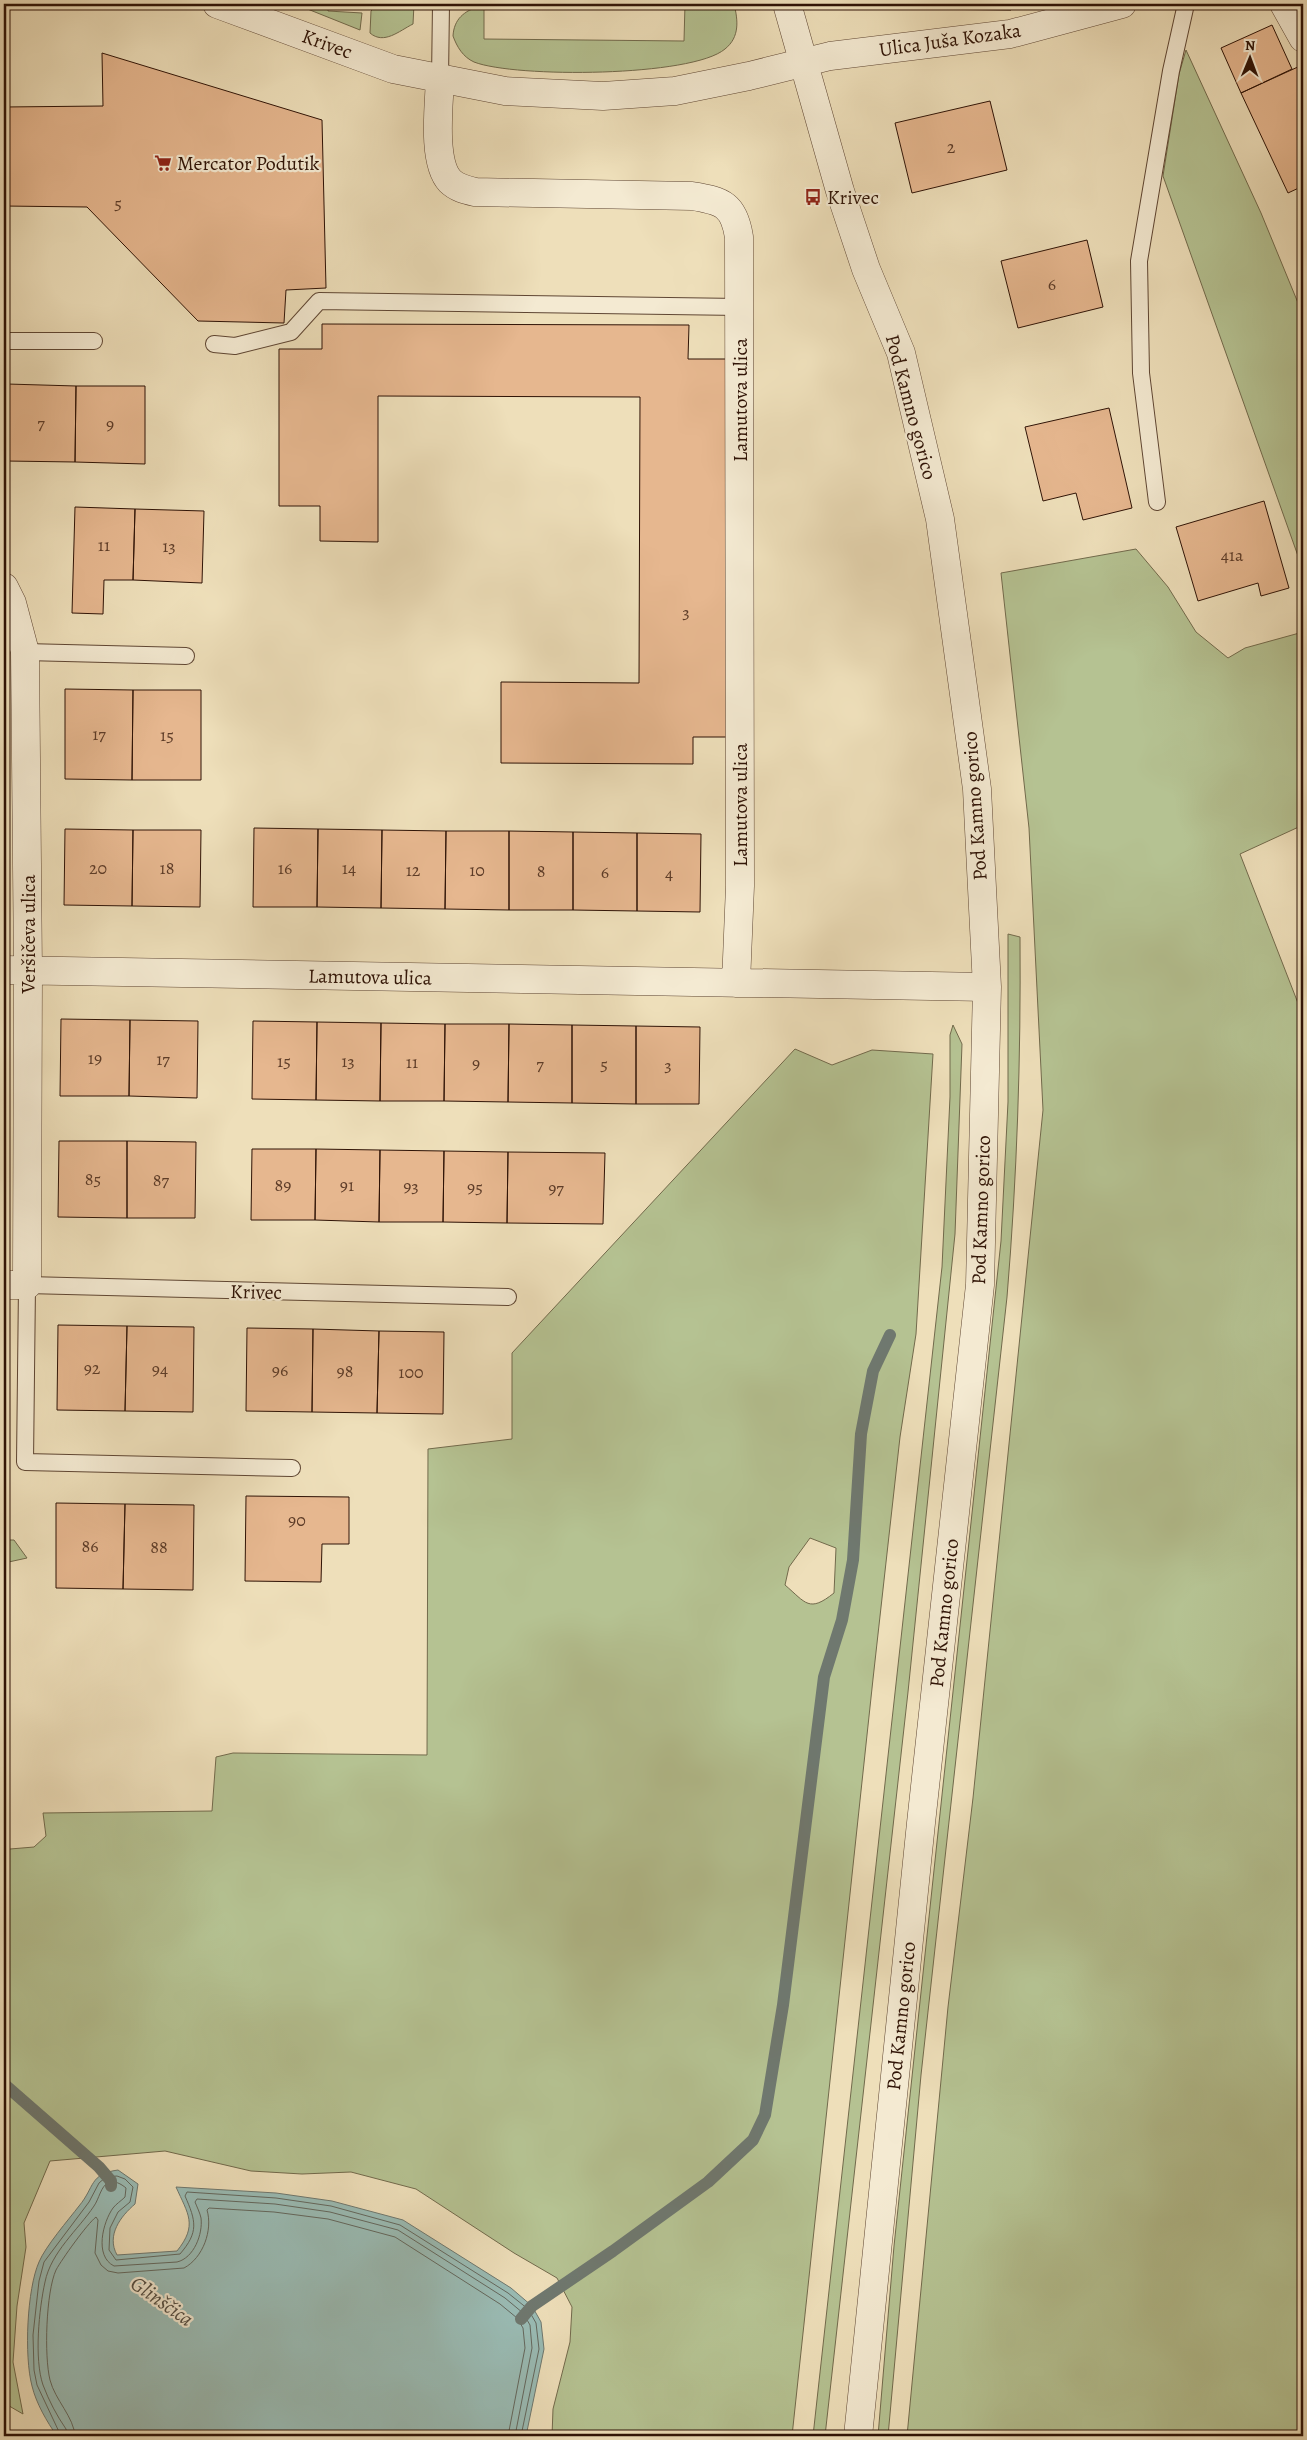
<svg xmlns="http://www.w3.org/2000/svg" width="1307" height="2440" font-family="Alegreya,serif">
<style>
.green{fill:#b5c292;stroke:#726a4c;fill-rule:evenodd}
.water{fill:#9abcb5;stroke:#6f786f}
.lines{fill:none;stroke-linecap:round;stroke-linejoin:round}
.shore{stroke:#64685e;stroke-width:1}
.stream{stroke:#6f786f;stroke-width:12}
.building{fill:#e6b78f;stroke:#2f1306}
.lane-casing{stroke:#5f4633;stroke-width:18}
.street-casing{stroke:#5f4633;stroke-width:29}
.lane{stroke:#f4ead2;stroke-width:16}
.street{stroke:#f4ead2;stroke-width:28}
.labels{text-anchor:middle;dominant-baseline:central;stroke-width:4.5;stroke-linejoin:round;paint-order:stroke}
.number-label{font-size:18px;fill:#5d3c28}
.street-label{font-size:20px;fill:#2f1306;stroke:#f4ead2}
.poi-label{font-size:20px;fill:#2f1306;stroke:#f4ead2;text-anchor:start}
.water-label{font-size:21px;font-style:italic;fill:#544e43;stroke:#f4ead2}
</style>
<rect width="100%" height="100%" fill="#eedfba"/>
<filter id="stains"><feTurbulence type="fractalNoise" baseFrequency=".004" numOctaves="4"/><feColorMatrix values="0 0 0 0 .2 0 0 0 0 .09 0 0 0 0 .02 0 0 0 .5 -.17"/></filter>
<radialGradient id="worn" r=".72"><stop offset=".6" stop-color="#630" stop-opacity="0"/><stop offset="1" stop-color="#630" stop-opacity=".3"/></radialGradient>
<path class="green" d="M 295,4 L 328,4 L 328,11 L 362,13 L 360,30 Z
M 378,4 L 414,4 L 413,24 C 399,31 384,45 370,33 L 371,11 Z
M 685,4 L 734,4 C 738,20 740,37 725,49 C 692,77 515,78 474,62 C 463,57 457,47 453,36 C 454,19 464,11 480,6 L 484,8 L 484,39 L 684,41 Z
M 1186,50 L 1261,213 L 1303,315 L 1303,570 L 1163,176 L 1179,74 Z
M 1136,549 L 1168,587 L 1196,632 L 1228,658 L 1245,648 L 1303,632 L 1303,825 L 1240,854 L 1303,1016 L 1303,2436 L 907,2436 L 948,2007 L 973,1798 L 1043,1110 L 1029,828 L 1001,573 Z
M 1008,934 L 1020,937 C 1021,1057 1017,1177 1007,1297 L 921,2075 L 888,2436 L 878,2436 L 894,2246 L 1001,1241 L 1008,1102 Z
M 953,1025 L 962,1044 L 955,1234 L 908,1692 L 825,2436 L 813,2436 L 942,1267 L 950,1097 L 950,1035 Z
M 795,1049 L 832,1065 L 872,1050 L 933,1054 L 916,1334 L 900,1437 L 873,1679 L 792,2436 L 552,2436 L 553,2409 L 570,2342 L 572,2307 L 557,2278 L 514,2253 L 416,2189 L 351,2172 L 302,2174 L 251,2171 L 165,2151 L 50,2161 L 24,2223 L 26,2247 L 17,2306 L 13,2362 L 23,2414 L 4,2403 L 4,1847 L 10,1849 L 34,1847 L 46,1836 L 43,1813 L 212,1811 L 216,1757 L 233,1753 L 427,1755 L 428,1449 L 512,1439 L 512,1353 ZM 810,1538 L 836,1548 L 834,1593 C 809,1613 806,1603 785,1585 L 789,1567 Z
M 4,1540 L 14,1540 L 27,1558 L 4,1563 Z"/>
<path class="water" d="M 118,2170 L 138,2184 L 135,2204 C 121,2216 106,2235 117,2255 L 177,2251 C 198,2225 188,2214 176,2187 L 276,2193 L 332,2201 L 403,2220 L 511,2288 L 532,2306 L 541,2322 L 544,2349 L 526,2436 L 57,2436 C 47,2422 36,2403 32,2386 C 24,2356 27,2289 39,2262 C 45,2247 69,2219 79,2206 C 95,2187 89,2174 118,2170 Z"/>
<g class="lines">
<path class="shore" d="M 61,2436 L 37,2385 L 34,2370 L 33,2335 L 39,2281 L 44,2262 L 89,2202 L 99,2183 L 106,2177 L 117,2176 L 125,2179 L 133,2187 L 130,2202 L 118,2212 L 110,2228 L 109,2250 L 116,2260 L 180,2254 C 199,2232 196,2221 185,2196 L 187,2192 L 276,2198 L 331,2206 L 400,2225 L 508,2293 L 528,2309 L 536,2323 L 539,2349 L 521,2436
M 67,2436 L 66,2429 C 57,2416 49,2401 43,2385 C 34,2359 39,2309 45,2282 C 51,2252 78,2230 94,2206 C 99,2199 101,2186 108,2183 C 115,2180 121,2184 126,2188 L 125,2197 C 121,2201 116,2204 113,2208 C 103,2222 94,2256 114,2266 L 177,2262 C 194,2258 203,2234 201,2218 C 200,2213 197,2207 195,2202 L 197,2199 L 275,2204 L 330,2212 L 398,2230 L 505,2298 L 523,2313 L 530,2325 L 532,2348 L 515,2436
M 75,2436 C 74,2417 55,2400 50,2380 C 44,2356 46,2292 56,2270 C 62,2259 87,2224 96,2217 L 98,2220 L 95,2253 L 101,2265 L 108,2271 L 118,2273 L 184,2268 C 203,2258 213,2230 207,2210 L 209,2208 L 274,2212 L 328,2219 L 395,2237 L 500,2304 L 517,2318 L 523,2328 L 525,2348 L 508,2436"/>
<path class="stream" d="M 4,2084 L 99,2167 L 111,2181 L 111,2186
M 521,2319 L 532,2306 L 613,2251 L 708,2182 L 753,2140 L 765,2115 L 783,2005 L 824,1677 L 842,1620 L 853,1560 L 861,1434 L 873,1371 L 890,1335"/>
</g>
<path class="building" d="M 335,4 L 355,4 L 354,9 L 335,9 Z
M 918,4 L 1011,4 L 1011,10 L 918,9 Z
M 1272,25 L 1292,69 L 1241,93 L 1221,48 Z
M 102,53 L 322,120 L 326,288 L 286,290 L 284,323 L 198,321 L 87,207 L 4,206 L 4,107 L 103,106 Z
M 1300,66 L 1303,74 L 1303,186 L 1288,193 L 1241,93 Z
M 990,101 L 1007,170 L 912,193 L 895,123 Z
M 1087,240 L 1103,307 L 1018,328 L 1001,261 Z
M 322,324 L 689,325 L 688,359 L 734,359 L 733,737 L 693,737 L 693,764 L 501,763 L 501,682 L 639,683 L 640,397 L 378,396 L 378,542 L 320,541 L 320,506 L 279,506 L 279,349 L 322,349 Z
M 7,384 L 76,386 L 75,462 L 6,461 Z
M 76,386 L 145,386 L 145,464 L 75,462 Z
M 1109,408 L 1132,508 L 1083,520 L 1076,493 L 1043,501 L 1025,427 Z
M 1264,501 L 1289,588 L 1261,596 L 1258,583 L 1198,601 L 1176,527 Z
M 75,507 L 135,509 L 133,580 L 104,580 L 103,614 L 72,613 Z
M 135,509 L 204,511 L 202,583 L 133,580 Z
M 65,689 L 133,690 L 132,780 L 65,779 Z
M 133,690 L 201,690 L 201,780 L 132,780 Z
M 254,828 L 318,829 L 317,907 L 253,907 Z
M 65,829 L 133,830 L 132,906 L 64,905 Z
M 318,829 L 382,830 L 381,908 L 317,907 Z
M 133,830 L 201,830 L 200,907 L 132,906 Z
M 382,830 L 446,831 L 445,909 L 381,908 Z
M 446,831 L 509,831 L 509,910 L 445,909 Z
M 509,831 L 573,832 L 573,910 L 509,910 Z
M 573,832 L 637,833 L 637,911 L 573,910 Z
M 637,833 L 701,834 L 700,912 L 637,911 Z
M 61,1019 L 130,1020 L 129,1096 L 60,1096 Z
M 130,1020 L 198,1021 L 197,1098 L 129,1096 Z
M 253,1021 L 317,1022 L 316,1100 L 252,1099 Z
M 317,1022 L 381,1023 L 380,1101 L 316,1100 Z
M 381,1023 L 445,1024 L 444,1101 L 380,1101 Z
M 445,1024 L 509,1024 L 508,1102 L 444,1101 Z
M 509,1024 L 572,1025 L 572,1103 L 508,1102 Z
M 572,1025 L 636,1026 L 636,1104 L 572,1103 Z
M 636,1026 L 700,1027 L 699,1104 L 636,1104 Z
M 59,1141 L 127,1141 L 127,1218 L 58,1217 Z
M 127,1141 L 196,1142 L 195,1218 L 127,1218 Z
M 252,1149 L 316,1149 L 315,1220 L 251,1220 Z
M 316,1149 L 380,1150 L 379,1222 L 315,1220 Z
M 380,1150 L 444,1151 L 443,1222 L 379,1222 Z
M 444,1151 L 508,1152 L 507,1223 L 443,1222 Z
M 508,1152 L 605,1153 L 603,1224 L 507,1223 Z
M 58,1325 L 127,1326 L 125,1411 L 57,1410 Z
M 127,1326 L 194,1327 L 193,1412 L 125,1411 Z
M 247,1328 L 313,1329 L 312,1412 L 246,1411 Z
M 313,1329 L 379,1331 L 377,1413 L 312,1412 Z
M 379,1331 L 444,1332 L 443,1414 L 377,1413 Z
M 246,1496 L 349,1497 L 349,1544 L 322,1544 L 321,1582 L 245,1581 Z
M 56,1503 L 125,1504 L 123,1589 L 56,1588 Z
M 125,1504 L 194,1505 L 193,1590 L 123,1589 Z"/>
<g class="lines">
<g class="lane-casing">
<path id="lane" d="M 440,79 L 441,4
M 4,341 L 94,341
M 214,344 L 235,346 L 291,332 L 319,301 L 740,307
M 1157,502 L 1141,373 L 1139,261 L 1171,71 L 1186,4
M 25,652 L 186,656
M 292,1468 L 25,1462 L 27,1285 L 508,1297"/>
</g>
<g class="street-casing">
<path id="street" d="M 217,4 L 393,69 L 505,91 L 603,96 L 675,91 L 749,76 L 830,56 L 1010,34 L 1122,4
M 787,4 L 840,191 L 866,269 L 901,353 L 940,519 L 977,789 L 987,987 L 980,1285 L 921,1823 L 858,2436
M 1284,4 L 1303,38
M 440,79 C 439,105 432,162 450,181 C 457,188 466,190 475,192 L 692,196 C 723,201 734,205 739,237 L 740,886 L 736,983
M 4,587 L 12,603 L 25,652 L 28,971 L 27,1285 L 4,1285
M 4,970 L 987,987"/>
</g>
<use href="#lane" class="lane"/>
<use href="#street" class="street"/>
</g>
<defs>
<g id="supermarket-bare" transform="scale(1.35)"><path d="M-6-5.5h2.5l.6 2H6L4.5 2H-2.5L-4.4-4H-6ZM-1.5 3.2a1.3 1.3 0 1 0 .1 0ZM3 3.2a1.3 1.3 0 1 0 .1 0Z" fill="#8f2418" stroke="#f4ead2" stroke-width="2.5" paint-order="stroke"/></g>
<g id="bus-bare" transform="scale(1.35)"><path d="M-5-6H5V4H4V6H2V4H-2V6H-4V4H-5ZM-3.5-4V0h7V-4ZM-3.5 1.2v1.5H-2V1.2ZM2 1.2v1.5H3.5V1.2Z" fill="#8f2418" stroke="#f4ead2" stroke-width="2.5" paint-order="stroke"/></g>
</defs>
<g fill-rule="evenodd">
<use href="#supermarket-bare" x="163" y="163"/>
<use href="#bus-bare" x="813" y="197"/>
</g>
<g class="labels">
<g class="number-label">
<text x="951" y="147">2</text>
<text x="118" y="203">5</text>
<text x="1052" y="284">6</text>
<text x="41" y="423">7</text>
<text x="110" y="424">9</text>
<text x="104" y="545">11</text>
<text x="169" y="546">13</text>
<text x="1232" y="555">41a</text>
<text x="686" y="612">3</text>
<text x="99" y="734">17</text>
<text x="167" y="735">15</text>
<text x="98" y="868">20</text>
<text x="167" y="868">18</text>
<text x="285" y="868">16</text>
<text x="349" y="868">14</text>
<text x="413" y="870">12</text>
<text x="477" y="870">10</text>
<text x="541" y="871">8</text>
<text x="605" y="872">6</text>
<text x="669" y="873">4</text>
<text x="95" y="1058">19</text>
<text x="163" y="1059">17</text>
<text x="284" y="1061">15</text>
<text x="348" y="1061">13</text>
<text x="412" y="1062">11</text>
<text x="476" y="1063">9</text>
<text x="540" y="1064">7</text>
<text x="604" y="1064">5</text>
<text x="668" y="1065">3</text>
<text x="93" y="1179">85</text>
<text x="161" y="1180">87</text>
<text x="283" y="1185">89</text>
<text x="347" y="1185">91</text>
<text x="411" y="1186">93</text>
<text x="475" y="1187">95</text>
<text x="556" y="1188">97</text>
<text x="92" y="1368">92</text>
<text x="160" y="1369">94</text>
<text x="280" y="1370">96</text>
<text x="345" y="1371">98</text>
<text x="411" y="1372">100</text>
<text x="297" y="1520">90</text>
<text x="90" y="1546">86</text>
<text x="159" y="1547">88</text>
</g>
<g class="street-label">
<text transform="translate(950 40) rotate(-8)">Ulica Juša Kozaka</text>
<text transform="translate(327 44) rotate(20)">Krivec</text>
<text transform="translate(740 400) rotate(-90)">Lamutova ulica</text>
<text transform="translate(911 407) rotate(75)">Pod Kamno gorico</text>
<text transform="translate(740 805) rotate(-90)">Lamutova ulica</text>
<text transform="translate(975 806) rotate(-94)">Pod Kamno gorico</text>
<text transform="translate(28 934) rotate(-90)">Veršičeva ulica</text>
<text transform="translate(370 977) rotate(1)">Lamutova ulica</text>
<text transform="translate(981 1210) rotate(-88)">Pod Kamno gorico</text>
<text transform="translate(256 1292) rotate(1)">Krivec</text>
<text transform="translate(944 1613) rotate(-84)">Pod Kamno gorico</text>
<text transform="translate(901 2016) rotate(-84)">Pod Kamno gorico</text>
</g>
<g class="poi-label">
<text x="177" y="163">Mercator Podutik</text>
<text x="827" y="197">Krivec</text>
</g>
<g class="water-label">
<text transform="translate(162 2301) rotate(35)">Glinščica</text>
</g>
</g>
<rect width="1307" height="2440" fill="none" stroke="#eedfba" stroke-width="20"/>
<rect x="5" y="5" width="1297" height="2430" fill="none" stroke="#2f1306" stroke-width="2.5"/>
<rect x="10" y="10" width="1287" height="2420" fill="none" stroke="#2f1306"/>
<g transform="translate(1250 58) rotate(1)" stroke="#f4ead2" stroke-width="4" paint-order="stroke">
<path d="M0-4L9 19L0 12L-9 19Z" fill="#2f1306"/>
<text y="-8" font-size="14" font-weight="bold" text-anchor="middle" fill="#2f1306">N</text>
</g>
<rect width="100%" height="100%" filter="url(#stains)"/>
<rect width="100%" height="100%" fill="url(#worn)"/>
</svg>
